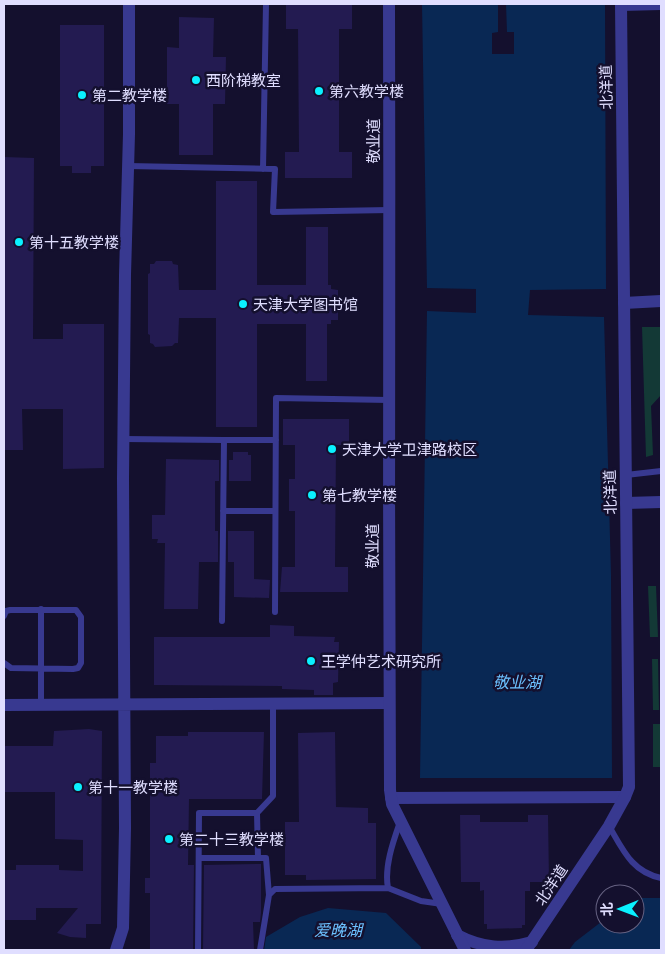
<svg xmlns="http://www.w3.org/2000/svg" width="665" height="954" font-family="'Titillium Web','Noto Sans SC',sans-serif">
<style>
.green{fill:#133936}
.water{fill:#092854}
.pier{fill:#14102e}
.building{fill:#231b51}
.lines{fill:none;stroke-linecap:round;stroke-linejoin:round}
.service{stroke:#383990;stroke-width:6}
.minor{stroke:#383990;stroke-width:12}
.tertiary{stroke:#383990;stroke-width:12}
.poi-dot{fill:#0af1ff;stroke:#14102e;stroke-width:2}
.labels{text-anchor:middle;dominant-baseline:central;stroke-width:5;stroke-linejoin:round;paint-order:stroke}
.poi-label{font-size:15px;fill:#e0deff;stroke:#14102e;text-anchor:start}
.street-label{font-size:15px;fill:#e0deff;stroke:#14102e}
.water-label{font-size:16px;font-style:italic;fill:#6cc1ff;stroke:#14102e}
</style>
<rect width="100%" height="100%" fill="#14102e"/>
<path class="green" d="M 642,327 L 660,327 L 661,395 L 651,406 L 653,455 L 646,457 Z
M 648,586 L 656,586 L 658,637 L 650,637 Z
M 652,659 L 658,659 L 659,710 L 653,710 Z
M 653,724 L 661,724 L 661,767 L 653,767 Z"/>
<path class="water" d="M 422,4 L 605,4 L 606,289 L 530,290 L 528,315 L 604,317 L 611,575 L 612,778 L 420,778 L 427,311 L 476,313 L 476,289 L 427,288 Z
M 635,898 L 661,898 L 661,950 L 569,950 L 575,942 L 605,919 L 605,924 L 635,924 Z
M 328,908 L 386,913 L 421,947 L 421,950 L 264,950 L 266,937 L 300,917 Z"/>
<path class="pier" d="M 498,4 L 506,4 L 507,32 L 514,32 L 514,54 L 492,54 L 492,33 L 498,32 Z"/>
<path class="building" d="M 286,4 L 352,4 L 352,29 L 339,29 L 339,152 L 352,152 L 352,178 L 285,178 L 285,152 L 299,152 L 298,29 L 286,29 Z
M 179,17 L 214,18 L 213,57 L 226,57 L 225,104 L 213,104 L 213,155 L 179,155 L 179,104 L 167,104 L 167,47 L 179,48 Z
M 60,25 L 104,25 L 104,166 L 91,166 L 91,173 L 72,173 L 72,166 L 60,166 Z
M 4,157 L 34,158 L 33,339 L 63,339 L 63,324 L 104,324 L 104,468 L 63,469 L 63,409 L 22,409 L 23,450 L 4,450 Z
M 216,181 L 257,181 L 257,285 L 306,285 L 306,227 L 328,227 L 328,285 L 331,285 L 331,289 L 338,290 L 338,320 L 331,320 L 331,324 L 327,324 L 327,381 L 306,381 L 306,324 L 257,324 L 257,427 L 216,427 L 216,318 L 179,318 L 178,343 L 175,343 L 172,346 L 155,347 L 153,344 L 150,343 L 150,335 L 148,334 L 148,274 L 150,273 L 150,264 L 154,264 L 156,261 L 172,261 L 173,264 L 178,265 L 179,290 L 216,290 Z
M 283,419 L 349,419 L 349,445 L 336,445 L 335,567 L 348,567 L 348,592 L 280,592 L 282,567 L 295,567 L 295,511 L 289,511 L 289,479 L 295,479 L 295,445 L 283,445 Z
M 233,452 L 248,452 L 248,455 L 251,455 L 251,481 L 229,481 L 229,460 L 233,460 Z
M 166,459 L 219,460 L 219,481 L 215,481 L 215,531 L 218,531 L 218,562 L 199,562 L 198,609 L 164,609 L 165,543 L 157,543 L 158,539 L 152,539 L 152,515 L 165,515 Z
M 228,531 L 254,531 L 254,579 L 270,580 L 269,598 L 234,597 L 234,562 L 228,562 Z
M 270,625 L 294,626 L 294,636 L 335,637 L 334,642 L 339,642 L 338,682 L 333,683 L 333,695 L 314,695 L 314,690 L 282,689 L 282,686 L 154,685 L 154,637 L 270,637 Z
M 89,729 L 102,731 L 101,924 L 86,924 L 86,938 L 70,937 L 57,933 L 78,908 L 36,908 L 36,920 L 4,920 L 4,870 L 16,870 L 16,865 L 59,865 L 59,870 L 83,871 L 83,840 L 55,839 L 55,792 L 4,792 L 4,746 L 53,746 L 54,731 Z
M 188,732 L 264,732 L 262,799 L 189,799 L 188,865 L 194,865 L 193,950 L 150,950 L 150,893 L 145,893 L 145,878 L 150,878 L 150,763 L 156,763 L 156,736 L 188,736 Z
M 335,732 L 336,807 L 368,808 L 368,823 L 376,823 L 376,879 L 306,880 L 306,875 L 285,875 L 285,822 L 299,822 L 298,733 Z
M 460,815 L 480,815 L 480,822 L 528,822 L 528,815 L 548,815 L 549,882 L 530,882 L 530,891 L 525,891 L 525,925 L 522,925 L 522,928 L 487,929 L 487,924 L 484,924 L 484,890 L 480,891 L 480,882 L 461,882 Z
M 261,864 L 261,913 L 260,922 L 253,922 L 254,950 L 203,950 L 204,865 Z"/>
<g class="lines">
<path class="service" d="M 128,166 L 275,169 L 273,212 L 390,210
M 263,169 L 266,4
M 124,439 L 224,440 L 222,621
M 224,440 L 276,440
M 626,475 L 661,471
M 223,511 L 275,511
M 275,612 L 276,398 L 389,400
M 4,616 L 6,611 L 10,610 L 76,610 L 81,617 L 81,663 L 78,668 L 73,669 L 11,668 L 4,663
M 41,705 L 41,609
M 400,822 C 393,842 384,867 388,888 L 421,901 L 442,904
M 609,826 C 623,850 632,872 661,878
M 199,858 L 266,858 L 269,895
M 258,858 L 257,813 L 273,796 L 273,704
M 198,950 L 199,813 L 257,813
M 260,950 L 269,895 L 275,889 L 388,888"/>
<path class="minor" d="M 621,5 L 661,4
M 624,303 L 661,301
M 626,503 L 661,502
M 4,705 L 389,703
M 391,798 L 625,797
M 457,935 C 482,948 505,950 532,942
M 116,950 L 123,928 L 125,828 L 123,478 L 125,275 L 129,134 L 129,4"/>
<path class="tertiary" d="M 389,4 C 390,266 388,528 390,790 L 392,804 L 465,950
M 526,950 L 609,826 L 625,797 L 629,787 L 621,4"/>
</g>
<g class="poi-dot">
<circle cx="196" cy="80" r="5"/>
<circle cx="319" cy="91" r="5"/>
<circle cx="82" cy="95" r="5"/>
<circle cx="19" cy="242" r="5"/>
<circle cx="243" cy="304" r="5"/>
<circle cx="332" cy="449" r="5"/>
<circle cx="312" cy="495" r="5"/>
<circle cx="311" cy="661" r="5"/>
<circle cx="78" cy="787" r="5"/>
<circle cx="169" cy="839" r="5"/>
</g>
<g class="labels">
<g class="poi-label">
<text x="206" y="80">西阶梯教室</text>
<text x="329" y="91">第六教学楼</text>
<text x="92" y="95">第二教学楼</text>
<text x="29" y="242">第十五教学楼</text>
<text x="253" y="304">天津大学图书馆</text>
<text x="342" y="449">天津大学卫津路校区</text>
<text x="322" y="495">第七教学楼</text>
<text x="321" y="661">王学仲艺术研究所</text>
<text x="88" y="787">第十一教学楼</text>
<text x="179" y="839">第二十三教学楼</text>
</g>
<g class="street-label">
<text transform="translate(606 87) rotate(-91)">北洋道</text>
<text transform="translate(373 141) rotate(-90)">敬业道</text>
<text transform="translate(610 492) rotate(-91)">北洋道</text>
<text transform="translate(372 546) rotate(-90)">敬业道</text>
<text transform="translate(551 885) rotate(-56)">北洋道</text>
</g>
<g class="water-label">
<text x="517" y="682">敬业湖</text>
<text x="338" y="930">爱晚湖</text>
</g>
</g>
<rect width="665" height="954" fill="none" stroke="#e0deff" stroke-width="10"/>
<g transform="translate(620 909) rotate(269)"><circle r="24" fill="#14102e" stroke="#666282"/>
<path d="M0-4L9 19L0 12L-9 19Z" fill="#0af1ff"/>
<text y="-8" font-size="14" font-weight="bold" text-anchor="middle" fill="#e0deff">北</text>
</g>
</svg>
